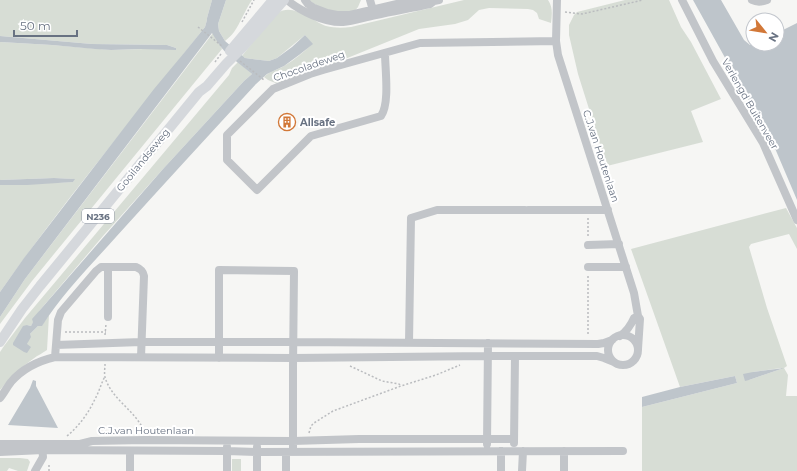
<svg xmlns="http://www.w3.org/2000/svg" width="797" height="471" font-family="Montserrat,sans-serif">
<style>
.green{fill:#d7ddd5;fill-rule:evenodd}
.water{fill:#bec5cb}
.lines{fill:none;stroke-linecap:round;stroke-linejoin:round}
.path{stroke:#babcbf;stroke-width:1.5;stroke-dasharray:2 2;stroke-linecap:butt}
.minor{stroke:#c2c5c9;stroke-width:8}
.major{stroke:#d5d8dc;stroke-width:10}
.labels{text-anchor:middle;dominant-baseline:central;stroke-width:4;stroke-linejoin:round;paint-order:stroke}
.shield{fill:#fff;stroke:#959ca8;stroke-width:1}
.shield-label{font-size:9px;font-weight:bold;fill:#687282}
.street-label{font-size:10px;fill:#687282;stroke:#fff}
.poi-label{font-size:10px;font-weight:bold;fill:#687282;stroke:#fff;text-anchor:start}
</style>
<rect width="100%" height="100%" fill="#f6f6f4"/>
<path class="green" d="M 0,0 L 212,0 L 207,18 L 207,20 L 205,27 C 136,115 64,201 0,292 L 0,185 L 73,182 L 74,179 L 54,178 L 0,180 L 0,42 L 52,45 L 111,50 L 176,48 L 167,45 L 92,44 L 0,36 Z
M 226,0 L 252,0 C 245,10 241,22 234,32 C 231,36 228,38 225,41 L 219,31 L 218,24 Z
M 309,0 L 361,0 L 358,7 L 354,12 C 336,12 324,12 309,0 Z
M 464,0 L 548,0 C 553,7 552,15 551,23 L 539,19 L 537,13 L 533,10 L 528,9 L 489,8 L 479,10 L 468,20 L 455,24 L 419,29 L 293,80 L 278,84 L 268,80 L 264,77 C 270,71 277,70 284,66 C 294,60 304,52 312,44 L 305,35 L 277,58 L 269,61 L 245,58 L 242,56 C 249,47 256,38 263,29 C 268,23 272,17 278,13 C 292,2 313,21 326,26 C 334,28 342,28 351,27 Z
M 625,0 L 669,0 L 681,27 L 691,42 L 721,99 L 691,111 L 703,142 L 607,166 L 578,74 L 569,35 L 569,25 L 574,15 L 577,12 Z
M 213,33 L 222,49 L 54,254 L 32,281 L 0,324 L 0,317 L 25,279 Z
M 238,62 L 252,74 L 244,81 L 163,169 L 103,236 L 40,310 L 31,326 L 27,325 L 27,344 L 30,334 L 38,326 L 42,325 L 49,315 L 47,350 C 43,353 38,355 33,359 C 20,368 10,378 0,390 L 0,352 L 4,346 L 25,318 L 140,181 L 229,75 L 232,68 Z
M 786,208 L 797,228 L 797,249 L 789,234 L 751,244 L 749,247 L 767,308 L 787,366 L 784,368 L 788,375 L 786,396 L 797,396 L 797,471 L 642,471 L 642,407 L 737,383 L 735,376 L 680,387 L 631,249 ZM 781,368 L 781,369 L 749,380 L 753,372 Z
M 0,458 L 20,458 L 28,459 L 30,462 L 27,471 L 18,471 L 9,468 L 7,471 L 0,471 Z
M 232,459 L 241,459 L 241,471 L 232,471 Z"/>
<path class="water" d="M 212,0 L 226,0 L 218,24 L 219,31 L 225,41 L 245,58 L 269,61 L 277,58 L 292,47 L 305,35 L 313,44 L 299,55 L 284,66 L 267,74 L 256,84 C 209,135 162,186 116,237 C 91,265 63,293 42,326 L 38,326 L 30,334 L 31,337 L 27,344 L 31,347 L 27,353 L 24,352 L 13,345 L 13,343 L 23,326 L 27,325 L 31,326 L 33,322 L 32,319 L 40,310 L 163,169 L 244,81 L 252,74 L 227,54 L 220,46 L 212,33 L 25,279 L 0,317 L 0,292 L 24,258 L 154,89 L 184,53 L 205,27 L 207,20 L 207,18 Z
M 693,0 L 721,0 L 744,40 L 750,45 L 777,44 L 777,33 L 797,23 L 797,200 L 774,146 Z
M 0,36 L 92,44 L 167,45 L 176,48 L 176,50 L 141,49 L 111,50 L 95,49 L 52,45 L 0,42 Z
M 54,178 L 75,179 L 73,182 L 27,185 L 0,185 L 0,180 Z
M 784,368 L 749,380 L 745,381 L 743,374 L 753,372 Z
M 735,376 L 737,383 L 642,407 L 642,397 L 680,387 Z
M 33,380 L 36,381 L 36,386 L 58,428 L 8,425 L 30,388 Z"/>
<g class="lines">
<path class="path" d="M 565,12 L 582,14 L 643,0
M 242,22 L 254,0
M 198,27 L 222,46
M 240,61 L 264,80
M 215,62 L 221,54
M 588,218 L 588,238
M 588,276 L 588,336
M 65,332 L 106,332
M 105,335 L 106,324
M 105,364 C 105,368 104,373 105,377 C 111,399 135,410 144,431
M 350,366 L 382,381 L 399,384 L 401,386
M 309,433 L 311,426 L 314,423 L 333,411 L 401,386 L 436,375 L 460,365
M 67,436 C 79,426 88,414 95,399 C 99,392 101,384 105,376
M 49,471 L 49,464"/>
<path class="minor" d="M 287,0 C 300,11 325,23 343,22 C 354,21 365,17 376,15 C 394,11 412,8 430,4 L 434,1 L 439,0
M 305,0 L 308,4 L 314,8 L 327,13 L 337,15 L 350,15 L 405,2 L 417,0 L 431,1
M 370,0 L 374,14
M 557,0 L 556,41 L 558,55 L 634,293 L 638,316 L 640,319 L 638,349
M 682,0 L 713,61 L 763,143 L 797,220
M 752,0 C 758,3 762,2 767,0
M 385,53 C 385,69 390,103 381,116 L 311,136 L 257,190 L 227,160 L 227,135 L 273,89 L 310,74 L 323,70 L 420,43 L 556,41
M 528,210 L 608,210
M 588,245 L 619,244
M 588,267 L 626,267
M 108,317 L 108,268
M608 350a15 15 0 1 1 30 0a15 15 0 1 1-30 0Z
M 620,336 C 627,331 631,325 634,318 L 638,316
M 409,343 L 411,218 L 437,210 L 525,210
M 56,345 L 141,342 L 293,342 L 598,344 L 604,343 L 612,340
M 55,357 L 293,358 L 488,356 L 597,356 L 604,358 L 614,362
M 219,358 L 219,270 L 294,271 L 293,367 L 293,447
M 0,398 C 4,393 7,387 11,382 C 23,368 38,361 55,357 L 58,320 L 61,312 L 96,271 L 101,267 L 136,267 C 141,269 143,271 144,276 L 141,357
M 514,443 L 515,356
M 0,444 L 80,444 L 92,441 L 145,440 L 293,441 L 359,439 L 514,439
M 487,444 L 488,343
M 227,447 L 227,471
M 257,447 L 257,471
M 501,451 L 501,471
M 564,451 L 564,471
M 0,452 L 43,450 L 227,451 L 257,452 L 623,451
M 286,452 L 286,471
M 35,471 L 43,457 L 42,446
M 130,471 L 130,451
M 522,471 L 523,451"/>
<path class="major" d="M 230,51 L 273,0
M 0,342 L 22,309 L 40,286 L 199,92 L 207,86 L 226,64 L 242,48 L 284,0"/>
</g>
<defs>
<g id="building-ring" transform="scale(0.9)"><circle r="9.5" fill="#fff" stroke="#d27838" stroke-width="1.5"/><path d="M-4-6H4V6H1V3H-1V6H-4ZM-2.5-4.3h1.7v1.8h-1.7ZM.8-4.3h1.7v1.8H.8ZM-2.5-1h1.7V.8h-1.7ZM.8-1h1.7V.8H.8Z" fill="#d27838"/></g>
</defs>
<g fill-rule="evenodd">
<use href="#building-ring" x="287" y="122"/>
</g>
<g class="labels">
<rect class="shield" x="82" y="209" width="32" height="14" rx="3"/>
<g class="shield-label">
<text x="98" y="216">N236</text>
</g>
<g class="street-label">
<text transform="translate(309 66) rotate(-19)">Chocoladeweg</text>
<text transform="translate(750 104) rotate(60)">Verlengd Buitenveer</text>
<text transform="translate(601 156) rotate(72)">C.J.van Houtenlaan</text>
<text transform="translate(143 160) rotate(-51)">Gooilandseweg</text>
<text x="146" y="430">C.J.van Houtenlaan</text>
</g>
<g class="poi-label">
<text x="300" y="122">Allsafe</text>
</g>
</g>
<g transform="translate(765 32) rotate(120)"><circle r="19" fill="#ffffff" stroke="#c3c7cd"/>
<path d="M0-3L7 15L0 10L-7 15Z" fill="#d27838"/>
<text y="-6" font-size="11" font-weight="bold" text-anchor="middle" fill="#687282">N</text>
</g>
<path d="M14 30v6h63v-6" fill="none" stroke="#687282" stroke-width="2"/>
<text x="20" y="30" font-size="12" fill="#687282" stroke="#ffffff" stroke-width="3" paint-order="stroke">50 m</text>
</svg>
